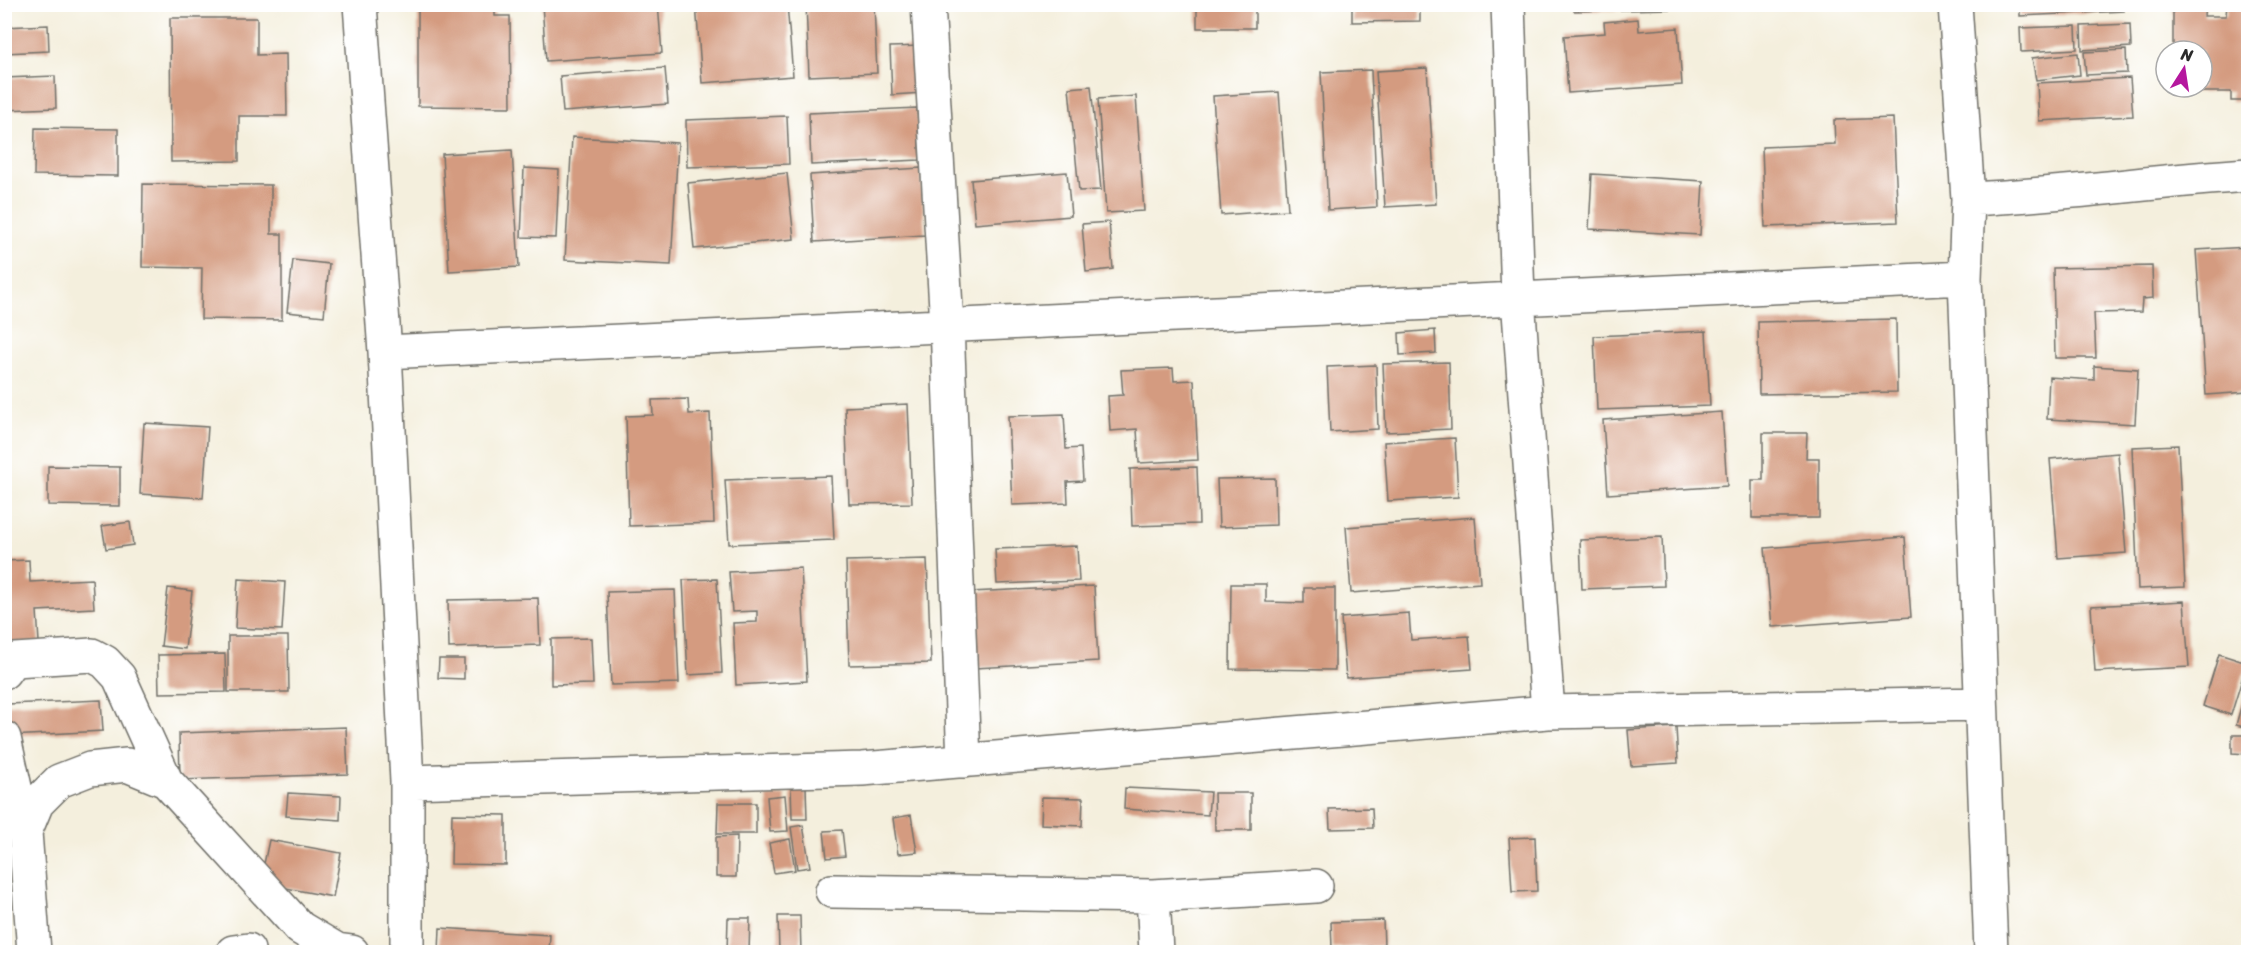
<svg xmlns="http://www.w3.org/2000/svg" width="2253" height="957" viewBox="0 0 2253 957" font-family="Sriracha,sans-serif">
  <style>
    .building { fill: #d49b80 }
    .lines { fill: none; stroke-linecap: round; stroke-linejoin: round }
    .minor-casing { stroke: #717069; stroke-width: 36 }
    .minor { stroke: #fff; stroke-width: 33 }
  </style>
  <rect width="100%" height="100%" fill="#fff"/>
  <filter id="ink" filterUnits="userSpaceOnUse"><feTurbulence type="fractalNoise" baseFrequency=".0167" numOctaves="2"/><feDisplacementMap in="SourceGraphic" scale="12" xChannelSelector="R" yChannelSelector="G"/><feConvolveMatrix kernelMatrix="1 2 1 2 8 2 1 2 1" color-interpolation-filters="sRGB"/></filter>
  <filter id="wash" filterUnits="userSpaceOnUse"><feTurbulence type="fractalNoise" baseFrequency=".008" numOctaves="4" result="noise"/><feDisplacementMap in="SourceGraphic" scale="24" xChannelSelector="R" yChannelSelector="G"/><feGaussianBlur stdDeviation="1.35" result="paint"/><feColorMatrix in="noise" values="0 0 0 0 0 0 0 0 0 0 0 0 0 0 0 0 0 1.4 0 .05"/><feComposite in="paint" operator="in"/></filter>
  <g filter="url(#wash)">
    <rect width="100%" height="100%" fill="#f4efdd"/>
    <g id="blocks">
      <path class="building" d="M 418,4 L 495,4 L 495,16 L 510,16 L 511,107 L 418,106 Z
        M 542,4 L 658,4 L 662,53 L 546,61 Z
        M 696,4 L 787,4 L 793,76 L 702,83 Z
        M 806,4 L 874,4 L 877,73 L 809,76 Z
        M 1197,4 L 1255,4 L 1255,28 L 1197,28 Z
        M 1352,4 L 1420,4 L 1420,21 L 1352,22 Z
        M 1574,4 L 1722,4 L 1722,8 L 1574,11 Z
        M 2020,4 L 2123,4 L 2124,11 L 2020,16 Z
        M 2173,4 L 2205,4 L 2204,16 L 2226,16 L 2227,4 L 2248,4 L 2248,101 L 2231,101 L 2231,92 L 2174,92 L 2174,87 L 2202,87 L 2202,51 L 2173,51 Z
        M 170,18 L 257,18 L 257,55 L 286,54 L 287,116 L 239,116 L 239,161 L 171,162 Z
        M 1638,19 L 1639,31 L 1678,28 L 1682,85 L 1568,93 L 1564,36 L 1605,33 L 1604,22 Z
        M 2130,24 L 2131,47 L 2082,50 L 2081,26 Z
        M 48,25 L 49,51 L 4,53 L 4,27 Z
        M 2076,26 L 2077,49 L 2021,52 L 2020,28 Z
        M 921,46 L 923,93 L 892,95 L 890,47 Z
        M 2126,50 L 2127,73 L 2086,75 L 2084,52 Z
        M 2078,53 L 2080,75 L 2036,80 L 2032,58 Z
        M 665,68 L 668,104 L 563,112 L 560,76 Z
        M 1427,68 L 1436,204 L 1385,207 L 1376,71 Z
        M 1371,70 L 1377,207 L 1328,210 L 1321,72 Z
        M 55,76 L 56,108 L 4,110 L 4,78 Z
        M 2130,78 L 2133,116 L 2039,121 L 2037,83 Z
        M 1091,86 L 1101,190 L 1079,191 L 1069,88 Z
        M 1279,92 L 1288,210 L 1221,215 L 1213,96 Z
        M 1136,96 L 1144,211 L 1106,213 L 1098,99 Z
        M 917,108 L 920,160 L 811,165 L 809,113 Z
        M 787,116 L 789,164 L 687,167 L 686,120 Z
        M 1893,118 L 1898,222 L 1765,227 L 1762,147 L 1835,144 L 1834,120 Z
        M 35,128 L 118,129 L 118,176 L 34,175 Z
        M 572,137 L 678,143 L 671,265 L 565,260 Z
        M 512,150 L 519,267 L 449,271 L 442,154 Z
        M 524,168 L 559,170 L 556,238 L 521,237 Z
        M 921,168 L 925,235 L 814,242 L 810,175 Z
        M 1067,172 L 1071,216 L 975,224 L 971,180 Z
        M 787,173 L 794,239 L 694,249 L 688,183 Z
        M 1592,174 L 1703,181 L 1700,235 L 1589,229 Z
        M 143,184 L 271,185 L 271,234 L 282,234 L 282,320 L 201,319 L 202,268 L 142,267 Z
        M 1109,222 L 1113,269 L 1086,272 L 1082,224 Z
        M 2248,247 L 2248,392 L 2206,395 L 2196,250 Z
        M 293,260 L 329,264 L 324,316 L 287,312 Z
        M 2152,266 L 2153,298 L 2142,299 L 2141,312 L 2094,313 L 2096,358 L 2055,358 L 2053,268 Z
        M 1896,319 L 1897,392 L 1759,394 L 1758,322 Z
        M 1435,330 L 1436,353 L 1400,355 L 1399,333 Z
        M 1706,331 L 1710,406 L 1597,410 L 1594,336 Z
        M 1449,362 L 1451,429 L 1386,432 L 1383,364 Z
        M 1376,365 L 1378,429 L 1330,432 L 1327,367 Z
        M 2094,366 L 2138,369 L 2135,424 L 2047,419 L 2049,377 L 2094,380 Z
        M 1173,368 L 1174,381 L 1194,380 L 1198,460 L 1139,463 L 1137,429 L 1110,431 L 1108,396 L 1123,395 L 1121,370 Z
        M 688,399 L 689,414 L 710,413 L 714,523 L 629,526 L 626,416 L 653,415 L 652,400 Z
        M 908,404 L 912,503 L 849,504 L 845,407 Z
        M 1722,412 L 1727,486 L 1608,494 L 1603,420 Z
        M 1064,414 L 1066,449 L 1081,448 L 1083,481 L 1067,482 L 1068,503 L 1012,505 L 1008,416 Z
        M 144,423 L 208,427 L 203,498 L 140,494 Z
        M 1763,433 L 1807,433 L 1806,458 L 1819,458 L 1819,518 L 1752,518 L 1752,480 L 1763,480 Z
        M 1455,438 L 1458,497 L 1388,501 L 1384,442 Z
        M 2178,445 L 2185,587 L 2138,589 L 2132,447 Z
        M 2118,453 L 2126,553 L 2058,558 L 2050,459 Z
        M 48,466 L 120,467 L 120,506 L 48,505 Z
        M 1197,467 L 1199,524 L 1132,526 L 1130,469 Z
        M 831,476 L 834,540 L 729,544 L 725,480 Z
        M 1275,478 L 1276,525 L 1219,527 L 1217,479 Z
        M 1475,517 L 1480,583 L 1351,593 L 1346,527 Z
        M 130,522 L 133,545 L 106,549 L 102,526 Z
        M 1662,537 L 1664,586 L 1582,589 L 1580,540 Z
        M 1905,537 L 1911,617 L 1772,627 L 1765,548 Z
        M 1077,546 L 1079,581 L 997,584 L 995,549 Z
        M 927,559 L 931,663 L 849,665 L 846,561 Z
        M 29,560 L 30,582 L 92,579 L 94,608 L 37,611 L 39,642 L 5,644 L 4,561 Z
        M 801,568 L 807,681 L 736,685 L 733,623 L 757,622 L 757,611 L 732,612 L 729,572 Z
        M 238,579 L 285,582 L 282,630 L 235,628 Z
        M 717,579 L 722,673 L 688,675 L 683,580 Z
        M 1231,584 L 1266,584 L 1266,602 L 1304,603 L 1304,588 L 1335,588 L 1335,670 L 1230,669 Z
        M 1094,586 L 1098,661 L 975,668 L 971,592 Z
        M 168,588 L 192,591 L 185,649 L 161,646 Z
        M 675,590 L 679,683 L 611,685 L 607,592 Z
        M 538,598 L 540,645 L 449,648 L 448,600 Z
        M 2184,601 L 2189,667 L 2095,672 L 2091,606 Z
        M 1409,613 L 1411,640 L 1469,636 L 1472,669 L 1346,678 L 1341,618 Z
        M 228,636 L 288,636 L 289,692 L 228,692 Z
        M 591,638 L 593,684 L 551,685 L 551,639 Z
        M 225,654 L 226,692 L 159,693 L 158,655 Z
        M 2219,654 L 2247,663 L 2231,715 L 2203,706 Z
        M 439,659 L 464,659 L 464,679 L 438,678 Z
        M 2248,682 L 2248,728 L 2236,725 Z
        M 101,700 L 103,731 L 10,736 L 8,704 Z
        M 346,727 L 348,774 L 180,780 L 179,733 Z
        M 1676,727 L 1678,763 L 1631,766 L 1628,730 Z
        M 2232,735 L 2248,735 L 2248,754 L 2232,753 Z
        M 791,787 L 806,787 L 807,819 L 792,819 Z
        M 1125,788 L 1210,792 L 1208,815 L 1124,809 Z
        M 288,793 L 341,796 L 340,820 L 286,816 Z
        M 1214,793 L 1251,793 L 1251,830 L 1215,830 Z
        M 785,795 L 788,831 L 770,832 L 767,797 Z
        M 1042,797 L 1083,798 L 1082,826 L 1041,824 Z
        M 718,803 L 756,803 L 756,834 L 717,834 Z
        M 1372,808 L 1373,828 L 1330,829 L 1329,809 Z
        M 452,814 L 506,815 L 506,865 L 451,864 Z
        M 911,815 L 917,852 L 898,854 L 893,818 Z
        M 803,825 L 810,867 L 797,869 L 791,827 Z
        M 842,830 L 845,856 L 827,858 L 824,831 Z
        M 737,836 L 736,877 L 716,877 L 716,837 Z
        M 1535,837 L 1537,891 L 1512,892 L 1509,838 Z
        M 790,839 L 795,870 L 774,873 L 769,843 Z
        M 269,840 L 341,853 L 333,897 L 260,883 Z
        M 778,916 L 800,916 L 801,952 L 779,952 Z
        M 728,918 L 750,918 L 749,952 L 727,952 Z
        M 1383,920 L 1384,946 L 1332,948 L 1331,922 Z
        M 440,928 L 550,935 L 549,952 L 439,952 Z"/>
    </g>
  </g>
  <g filter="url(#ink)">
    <use href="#blocks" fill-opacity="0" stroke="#717069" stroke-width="1.5"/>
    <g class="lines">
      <g class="minor-casing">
        <path id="minor" d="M 360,4 L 385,352 L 407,782 L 862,769 L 1548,712 L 1981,704
          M 928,4 L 947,325 L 964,761
          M 1508,4 L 1518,298 L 1548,712
          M 1955,4 L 1968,199 L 1965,278 L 1991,952
          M 1968,199 C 2062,195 2155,181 2248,175
          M 385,352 L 1965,278
          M 4,672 L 9,665 L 15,660 L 92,655 L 105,662 L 119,677 L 166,781
          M 4,738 L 25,832
          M 407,782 L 407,952
          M 832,891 L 1153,896 L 1316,886
          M 1153,896 L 1156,952
          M 34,952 L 25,832 L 37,803 L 59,781 L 90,769 L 127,765 L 166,781 L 300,928 L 337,950 L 352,952
          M 233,952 L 248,950"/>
      </g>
      <use href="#minor" class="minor"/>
    </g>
  </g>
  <rect width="2253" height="957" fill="none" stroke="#fff" stroke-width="24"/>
  <g transform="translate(2184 69) rotate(12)"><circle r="28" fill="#ffffff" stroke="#aaaaaa" stroke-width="1.5"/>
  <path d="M0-4.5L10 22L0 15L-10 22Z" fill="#b5179e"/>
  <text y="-9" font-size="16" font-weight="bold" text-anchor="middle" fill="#2b2b2b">N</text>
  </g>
</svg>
